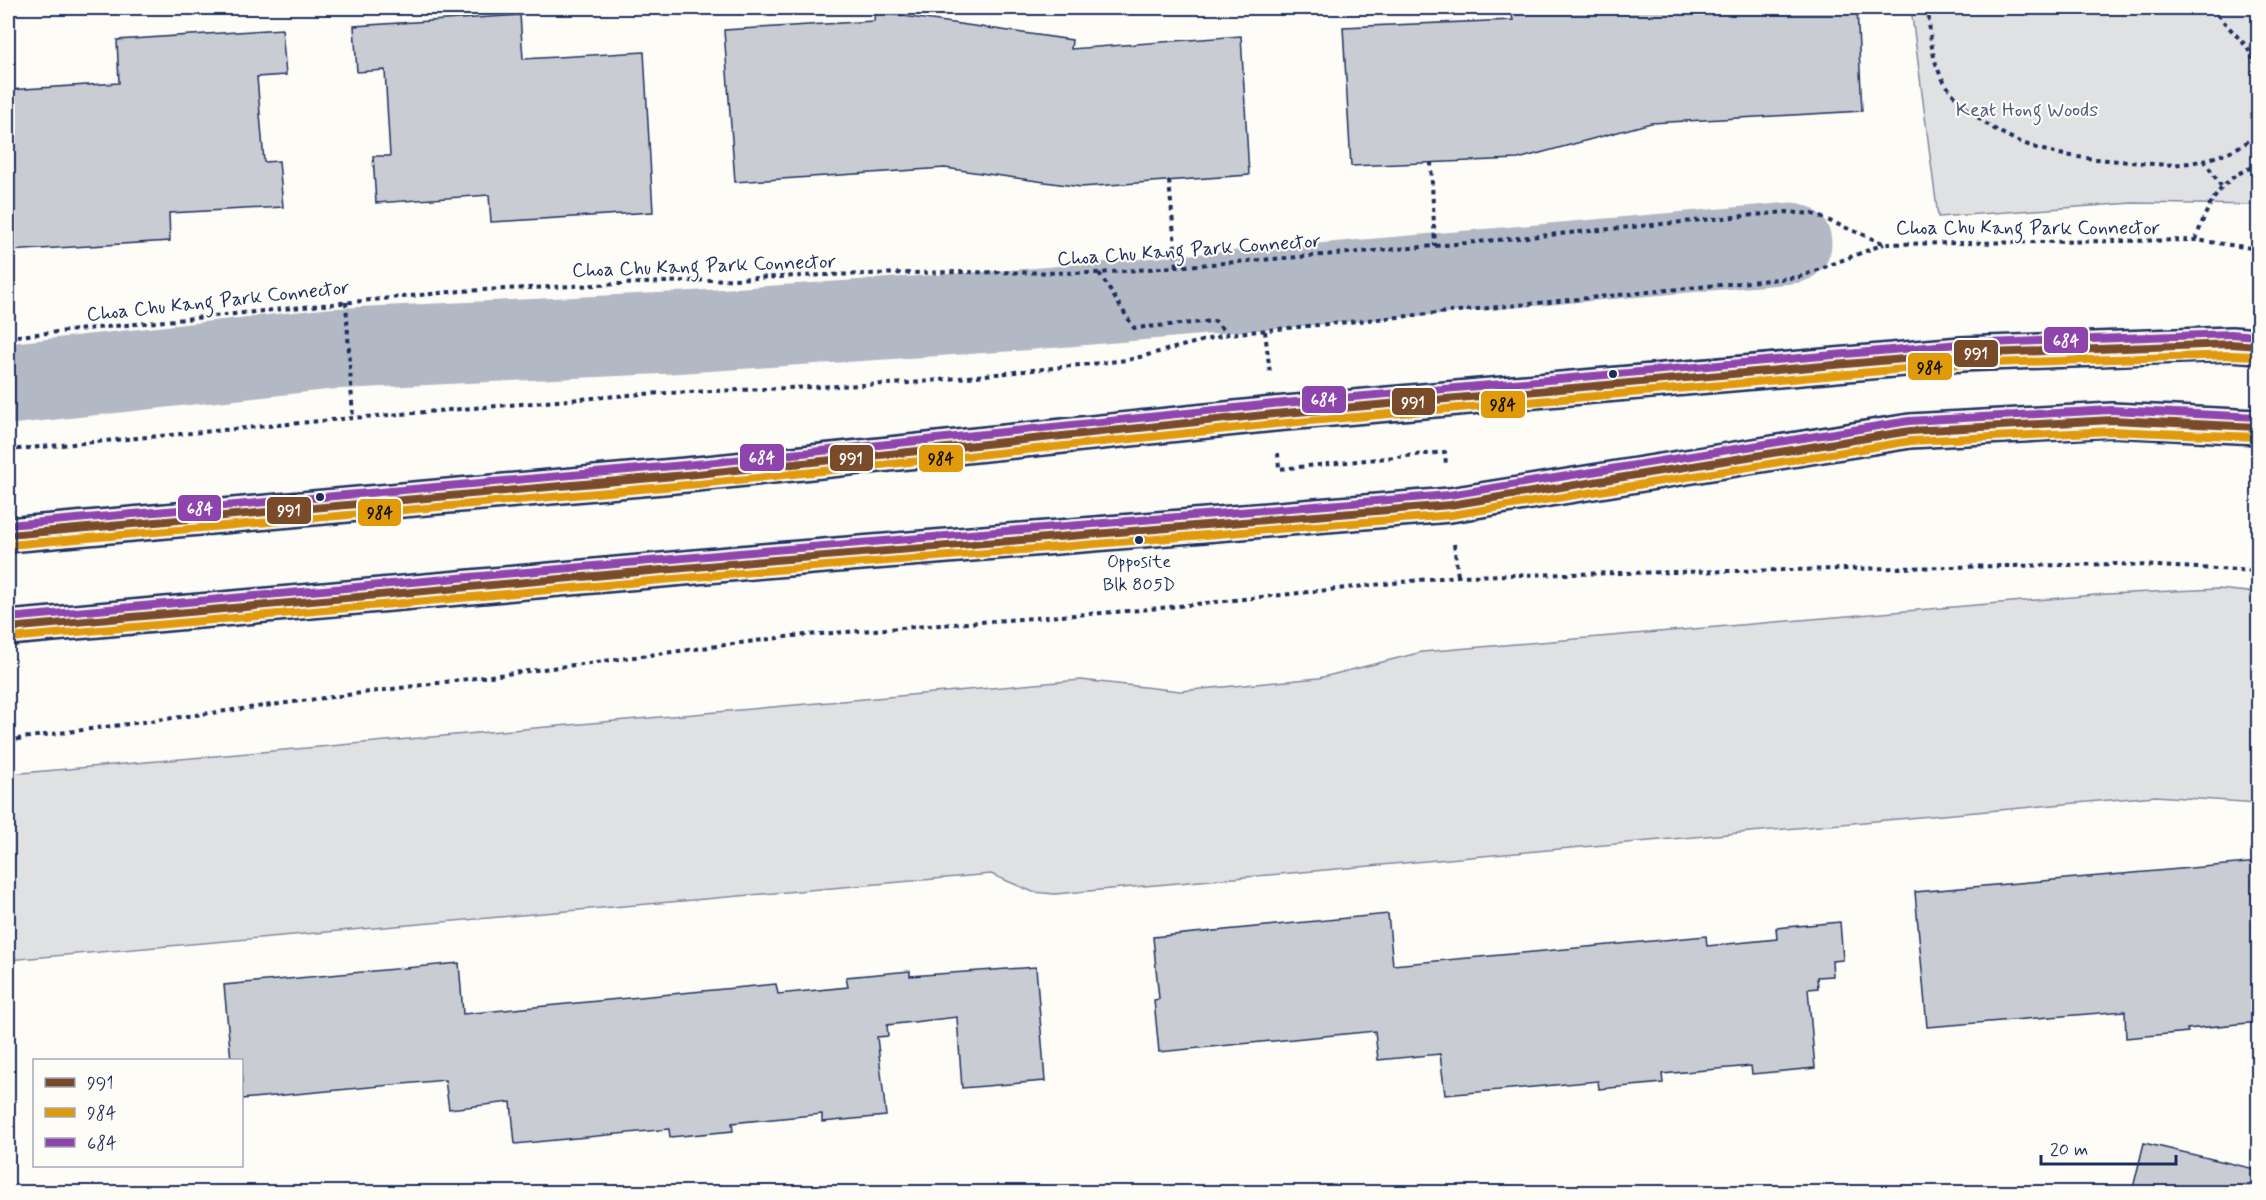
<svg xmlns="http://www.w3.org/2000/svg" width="2266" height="1200" viewBox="0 0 2266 1200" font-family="Mynerve,sans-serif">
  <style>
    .green { fill: #e0e1e3; stroke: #7e88a0; stroke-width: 1.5 }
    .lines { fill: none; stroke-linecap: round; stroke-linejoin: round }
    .river { stroke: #b3b8c5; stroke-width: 81 }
    .building { fill: #c9ccd3; stroke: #1b2f5e; stroke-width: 1.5 }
    .primary-casing { stroke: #1b2f5e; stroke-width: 38 }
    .path { stroke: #1b2f5e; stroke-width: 4; stroke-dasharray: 4.5 4.5; stroke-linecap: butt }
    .primary { stroke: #fdfcf7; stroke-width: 33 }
    .bus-1-casing { stroke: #fdfcf7; stroke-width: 12 }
    .bus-2-casing { stroke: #fdfcf7; stroke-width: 12 }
    .bus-3-casing { stroke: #fdfcf7; stroke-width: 12 }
    .bus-1 { stroke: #7a4b2a; stroke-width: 8 }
    .bus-2 { stroke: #e19a09; stroke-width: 8 }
    .bus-3 { stroke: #8e44ad; stroke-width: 8 }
    .bus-dot { fill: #1b2f5e; stroke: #fdfcf7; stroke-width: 2 }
    .labels { text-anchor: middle; stroke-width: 4.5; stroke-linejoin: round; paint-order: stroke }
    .bus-label { font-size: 18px; fill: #1b2f5e; stroke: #fdfcf7 }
    .park-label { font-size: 20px; fill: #4c5c7f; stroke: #fdfcf7 }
    .street-label { font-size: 20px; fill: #1b2f5e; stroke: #fdfcf7 }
    .line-badge { stroke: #fdfcf7; stroke-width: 2 }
    .badge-label { font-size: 16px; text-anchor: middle; font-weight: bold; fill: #fff }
    .pale-badge-label { font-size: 16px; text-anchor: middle; font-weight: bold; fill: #111 }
  </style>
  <rect width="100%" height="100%" fill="#fdfcf7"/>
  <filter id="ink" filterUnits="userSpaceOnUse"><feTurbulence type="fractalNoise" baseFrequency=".0167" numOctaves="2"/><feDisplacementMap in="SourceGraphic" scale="12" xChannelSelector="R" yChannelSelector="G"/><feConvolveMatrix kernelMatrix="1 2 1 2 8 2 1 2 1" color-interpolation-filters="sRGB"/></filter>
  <g filter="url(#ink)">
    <path class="green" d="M 1911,8 L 2258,8 L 2258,205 L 2133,203 L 1938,217 Z
      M 2218,589 L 2258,593 L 2258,803 L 2155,796 L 1055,894 L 1033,892 L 991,874 L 8,960 L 8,775 L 10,774 L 1081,680 L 1180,691 L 1319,678 L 1422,652 L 2107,594 Z"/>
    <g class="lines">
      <path class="river" d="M 8,384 L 329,349 L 670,333 L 1020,310 L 1791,243"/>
    </g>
    <path class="building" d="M 1510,8 L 1857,8 L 1862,111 L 1651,123 L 1518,159 L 1351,166 L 1343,27 L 1513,20 Z
      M 875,12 L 1072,40 L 1071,49 L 1241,36 L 1249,175 L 1081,187 L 945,168 L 735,182 L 724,30 L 874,21 Z
      M 520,15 L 523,59 L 644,52 L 653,212 L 491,222 L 489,195 L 376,203 L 373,156 L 390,156 L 385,70 L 357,72 L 354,26 Z
      M 282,29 L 286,75 L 257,77 L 264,162 L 279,161 L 283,207 L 169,213 L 170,241 L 8,251 L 8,90 L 119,83 L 117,40 Z
      M 2259,862 L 2259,1022 L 2187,1029 L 2188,1032 L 2126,1038 L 2125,1011 L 1927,1027 L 1915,892 Z
      M 1388,914 L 1393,965 L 1706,936 L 1707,946 L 1777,939 L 1776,928 L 1840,922 L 1843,960 L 1832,961 L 1833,976 L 1817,977 L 1818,988 L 1808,989 L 1815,1068 L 1752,1074 L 1751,1066 L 1662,1074 L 1663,1083 L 1599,1089 L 1598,1081 L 1445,1095 L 1440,1054 L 1378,1060 L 1375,1031 L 1159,1052 L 1154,1000 L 1159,999 L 1153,937 Z
      M 459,963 L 463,1014 L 776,984 L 778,994 L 848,987 L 846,977 L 910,971 L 910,976 L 1036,967 L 1045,1081 L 962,1088 L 957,1017 L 887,1025 L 888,1036 L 877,1037 L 886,1116 L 822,1122 L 822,1114 L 732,1123 L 733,1131 L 670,1137 L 669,1129 L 515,1144 L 511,1102 L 449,1109 L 445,1080 L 242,1099 L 242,1060 L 231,1060 L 224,985 Z
      M 2144,1143 L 2259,1170 L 2259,1192 L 2132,1192 Z"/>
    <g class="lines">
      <g class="primary-casing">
        <path id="primary" d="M 8,535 L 697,474 L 1274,414 L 1961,354 L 2231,344 L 2258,346
          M 8,628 L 763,561 L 1450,505 L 1910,431 L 2112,420 L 2258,427"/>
      </g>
      <path class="path" d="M 1928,8 C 1930,34 1931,64 1947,86 C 1967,116 2006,139 2040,149 C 2069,158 2099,159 2130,162 C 2146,163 2164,166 2180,164 C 2206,162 2240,151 2258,133
        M 2211,8 L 2247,47 L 2258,69
        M 2204,160 L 2221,186
        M 1431,162 L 1435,246
        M 1169,181 L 1177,268
        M 2196,240 C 2206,207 2222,174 2258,166
        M 1099,273 L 1134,328 L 1215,321 L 1227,334
        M 346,302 L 353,418
        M 1265,331 L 1270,374
        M 8,337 L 460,291 L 824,275 L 956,272 L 1099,273 L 1435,246 L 1786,212 L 1813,214 L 1885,244 L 2196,240 L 2258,249
        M 8,450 L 353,418 L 641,394 L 911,383 L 1128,360 L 1228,334 L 1799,277 L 1884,244
        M 1278,453 L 1279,469 L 1445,452 L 1446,465
        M 1454,544 L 1458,576
        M 8,742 L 22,738 L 793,636 L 1141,610 L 1458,576 L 2117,564 L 2258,571"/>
      <use href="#primary" class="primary"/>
      <g class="bus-1-casing">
        <path id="bus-1" d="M 8,535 L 697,474 L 1274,414 L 1961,354 L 2231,344 L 2258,346
          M 8,628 L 763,561 L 1450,505 L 1910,431 L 2112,420 L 2258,427"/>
      </g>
      <g class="bus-2-casing">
        <path id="bus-2" d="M 9,545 L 698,484 L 1275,424 L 1962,364 L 2231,355 L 2257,356
          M 9,638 L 764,571 L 1451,515 L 1911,441 L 2112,431 L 2257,437"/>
      </g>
      <g class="bus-3-casing">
        <path id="bus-3" d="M 8,525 L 696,464 L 1273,404 L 1960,344 L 2231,334 L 2258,336
          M 8,618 L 762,551 L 1449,495 L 1909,421 L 2111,410 L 2258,417"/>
      </g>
      <use href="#bus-1" class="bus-1"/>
      <use href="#bus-2" class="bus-2"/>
      <use href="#bus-3" class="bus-3"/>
    </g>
  </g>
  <g class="bus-dot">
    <circle cx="1613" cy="374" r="5"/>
    <circle cx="320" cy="497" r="5"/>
    <circle cx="1139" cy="540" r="5"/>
  </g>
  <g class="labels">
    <g class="bus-label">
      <text x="1139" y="567">Opposite<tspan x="1139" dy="23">Blk 805D</tspan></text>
    </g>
    <g class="park-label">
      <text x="2027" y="116">Keat Hong Woods</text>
    </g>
    <g class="street-label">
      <text x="2028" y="234">Choa Chu Kang Park Connector</text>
      <text transform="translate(1189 249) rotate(-4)" y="7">Choa Chu Kang Park Connector</text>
      <text transform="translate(704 265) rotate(-2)" y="7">Choa Chu Kang Park Connector</text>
      <text transform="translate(218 300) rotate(-6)" y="7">Choa Chu Kang Park Connector</text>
    </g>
  </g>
  <g class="line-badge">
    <rect x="2043" y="326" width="46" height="28" rx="6" fill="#8e44ad"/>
    <rect x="1953" y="339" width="46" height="29" rx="6" fill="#7a4b2a"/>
    <rect x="1907" y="352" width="46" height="29" rx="6" fill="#e19a09"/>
    <rect x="1301" y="385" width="46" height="29" rx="6" fill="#8e44ad"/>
    <rect x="1391" y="387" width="45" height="29" rx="6" fill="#7a4b2a"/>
    <rect x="1480" y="390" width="46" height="29" rx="6" fill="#e19a09"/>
    <rect x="739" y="443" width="46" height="29" rx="6" fill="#8e44ad"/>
    <rect x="829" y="444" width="45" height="28" rx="6" fill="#7a4b2a"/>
    <rect x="918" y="444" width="46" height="29" rx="6" fill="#e19a09"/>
    <rect x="177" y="494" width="45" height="28" rx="6" fill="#8e44ad"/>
    <rect x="266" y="496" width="46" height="29" rx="6" fill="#7a4b2a"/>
    <rect x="357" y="498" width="45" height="29" rx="6" fill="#e19a09"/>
  </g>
  <g class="badge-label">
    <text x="2066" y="346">684</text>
    <text x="1976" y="359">991</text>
    <text x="1324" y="405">684</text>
    <text x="1413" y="408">991</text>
    <text x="762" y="463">684</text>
    <text x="851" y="464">991</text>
    <text x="200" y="514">684</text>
    <text x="289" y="516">991</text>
  </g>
  <g class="pale-badge-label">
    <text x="1930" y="373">984</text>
    <text x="1503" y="410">984</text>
    <text x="941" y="464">984</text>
    <text x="380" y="518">984</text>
  </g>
  <rect width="2266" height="1200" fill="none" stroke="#fdfcf7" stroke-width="30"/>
  <rect x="15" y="15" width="2236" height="1170" fill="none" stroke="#1b2f5e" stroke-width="2" filter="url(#ink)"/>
  <rect x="33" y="1059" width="210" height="108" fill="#fdfcf7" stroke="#a3aaba" stroke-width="1.5"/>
  <rect x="45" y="1078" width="30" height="9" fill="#7a4b2a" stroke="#a3aaba" stroke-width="1.5"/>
  <text x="87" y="1089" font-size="18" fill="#1b2f5e">991</text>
  <rect x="45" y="1108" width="30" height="9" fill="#e19a09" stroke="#a3aaba" stroke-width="1.5"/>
  <text x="87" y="1119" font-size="18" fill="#1b2f5e">984</text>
  <rect x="45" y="1138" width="30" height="9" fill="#8e44ad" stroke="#a3aaba" stroke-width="1.5"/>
  <text x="87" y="1149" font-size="18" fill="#1b2f5e">684</text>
  <path d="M2041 1155v9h135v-9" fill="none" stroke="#1b2f5e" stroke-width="3"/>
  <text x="2050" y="1155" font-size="18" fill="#1b2f5e" stroke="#fdfcf7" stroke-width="4.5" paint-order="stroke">20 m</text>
</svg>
